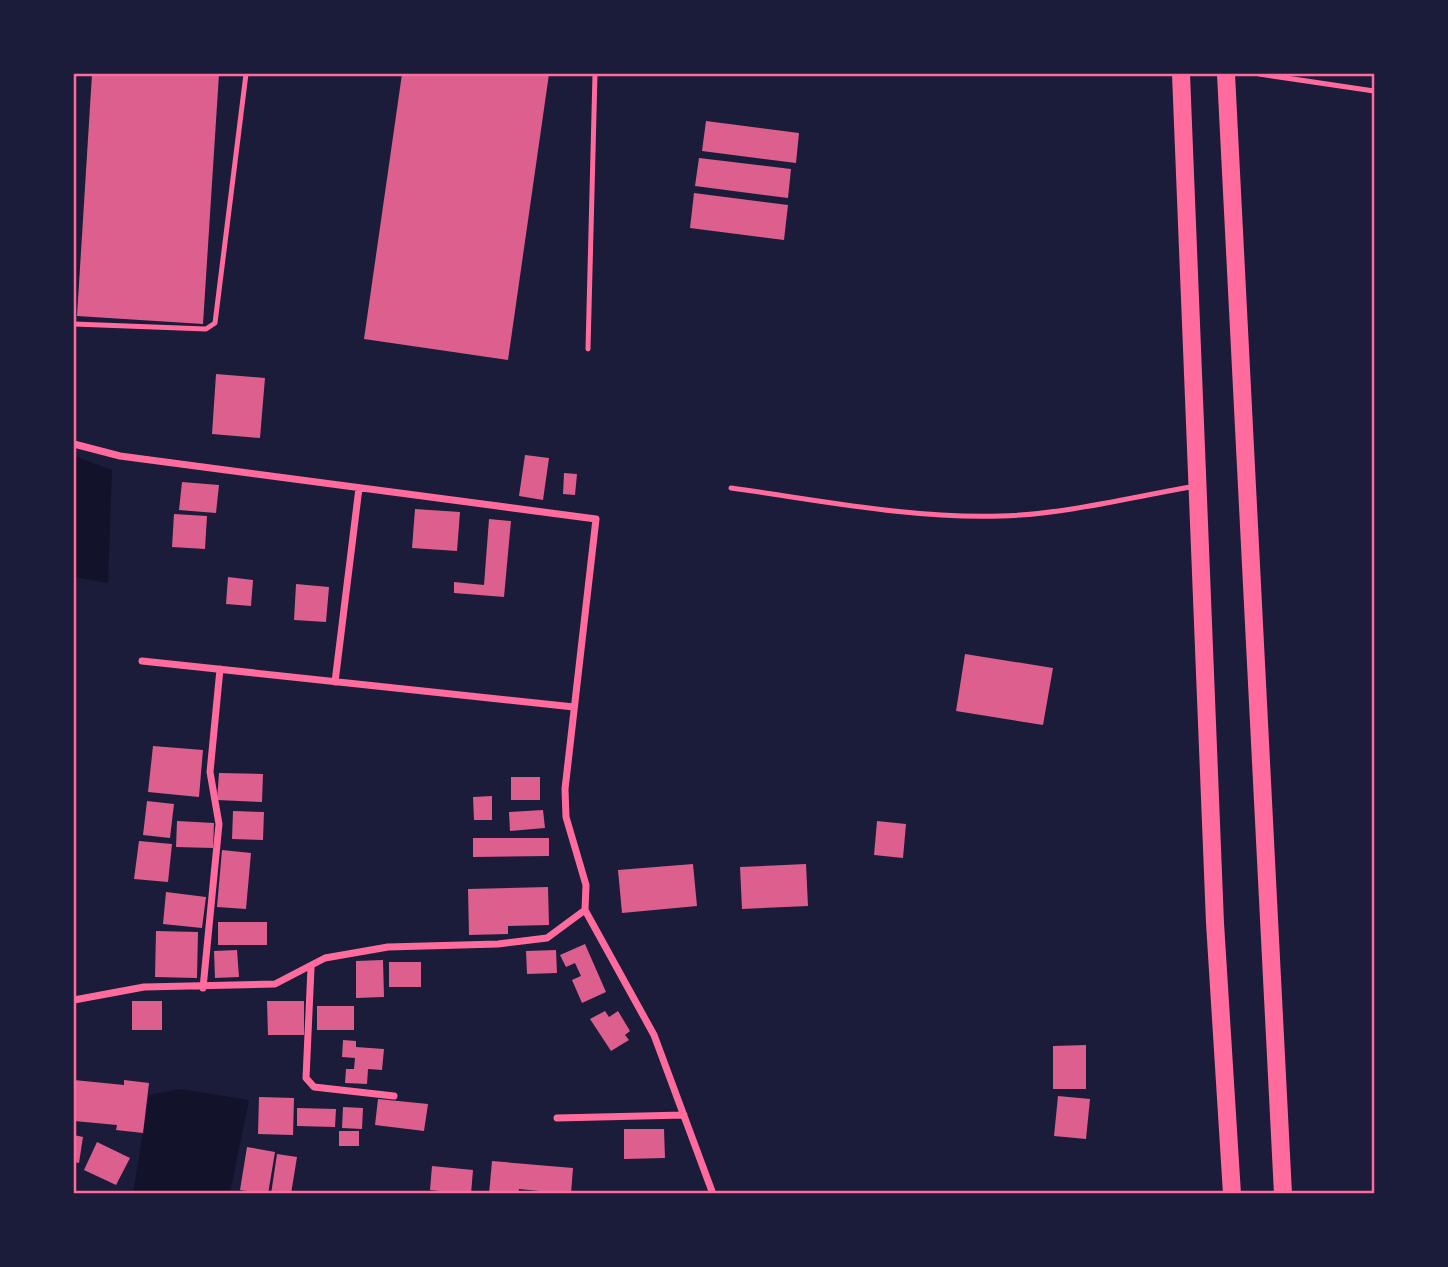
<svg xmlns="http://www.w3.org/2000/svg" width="1448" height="1267" viewBox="0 0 1448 1267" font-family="'Roboto Condensed',sans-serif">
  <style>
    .water { fill: #12122b }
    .building { fill: #dd5f8e }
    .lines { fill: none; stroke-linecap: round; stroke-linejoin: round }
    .service { stroke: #ff6b9d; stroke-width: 5 }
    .minor { stroke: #ff6b9d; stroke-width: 7 }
    .primary { stroke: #ff6b9d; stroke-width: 18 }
    .neatline { fill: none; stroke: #ff6b9d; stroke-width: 2.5 }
  </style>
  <rect width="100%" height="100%" fill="#1b1b3a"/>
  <path class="water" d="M 74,456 L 112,470 L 108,583 L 74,577 Z
    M 180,1089 L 249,1100 L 230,1193 L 133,1194 L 149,1095 Z"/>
  <path class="building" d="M 92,74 L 219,74 L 203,324 L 77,316 Z
    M 402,74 L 549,74 L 508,360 L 364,339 Z
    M 706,121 L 799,133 L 796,163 L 702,151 Z
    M 699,158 L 791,169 L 788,198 L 695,186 Z
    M 694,193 L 788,205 L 784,240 L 690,228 Z
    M 216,374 L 265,378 L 260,438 L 212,434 Z
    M 525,455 L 549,458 L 543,500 L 519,496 Z
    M 564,473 L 577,474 L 575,495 L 563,494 Z
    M 182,482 L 219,485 L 216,513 L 179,510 Z
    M 415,509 L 460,512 L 457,551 L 412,548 Z
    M 174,514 L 207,516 L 205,549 L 172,547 Z
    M 489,519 L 511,521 L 504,597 L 454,593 L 454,582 L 484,585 Z
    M 228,577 L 253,580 L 251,606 L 226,604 Z
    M 296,584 L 329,587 L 326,622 L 294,620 Z
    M 965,654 L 1053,668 L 1043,725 L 956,711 Z
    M 153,746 L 203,750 L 199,797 L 148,792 Z
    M 219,773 L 263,774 L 262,802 L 217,800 Z
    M 511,777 L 540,777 L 540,800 L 511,800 Z
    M 492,796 L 492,820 L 474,820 L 473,797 Z
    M 147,801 L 174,804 L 170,838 L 143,835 Z
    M 543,810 L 545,828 L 510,831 L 509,812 Z
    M 233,811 L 264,812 L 263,840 L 232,839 Z
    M 177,821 L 214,823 L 213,848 L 176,847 Z
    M 877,821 L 906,824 L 903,858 L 874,855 Z
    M 473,838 L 549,838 L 549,856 L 473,857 Z
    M 139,841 L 172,844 L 168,882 L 134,879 Z
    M 222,850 L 251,853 L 246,909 L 217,907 Z
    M 693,864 L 697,906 L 622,913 L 618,870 Z
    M 806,864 L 808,906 L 742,909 L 740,867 Z
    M 548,887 L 549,925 L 508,926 L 508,934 L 469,935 L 468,889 Z
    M 166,892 L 206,897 L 202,928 L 163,924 Z
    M 218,922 L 267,922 L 267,945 L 218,945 Z
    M 156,931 L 198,932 L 197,978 L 155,977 Z
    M 585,944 L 606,992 L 582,1003 L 572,980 L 581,976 L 575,963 L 566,967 L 560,955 Z
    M 237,950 L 239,977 L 215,978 L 214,951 Z
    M 556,950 L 557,973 L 527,974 L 526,951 Z
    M 383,960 L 384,997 L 356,998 L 356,961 Z
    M 389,962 L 421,962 L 421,987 L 389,987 Z
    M 132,1001 L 162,1001 L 162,1030 L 132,1030 Z
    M 267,1001 L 304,1001 L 304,1035 L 268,1035 Z
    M 317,1006 L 354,1006 L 354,1030 L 317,1030 Z
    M 605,1011 L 609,1017 L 618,1011 L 630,1031 L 625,1035 L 629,1040 L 611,1051 L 590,1019 Z
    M 343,1040 L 356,1041 L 356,1047 L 384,1049 L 382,1070 L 368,1069 L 367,1084 L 345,1083 L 346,1069 L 354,1069 L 355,1058 L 342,1057 Z
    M 1086,1045 L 1086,1089 L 1053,1089 L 1053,1046 Z
    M 74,1080 L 124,1085 L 124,1080 L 149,1083 L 143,1133 L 116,1130 L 117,1125 L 74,1121 Z
    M 1058,1096 L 1090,1099 L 1086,1139 L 1054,1136 Z
    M 259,1097 L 294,1098 L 293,1135 L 258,1134 Z
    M 378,1099 L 428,1104 L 424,1131 L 375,1125 Z
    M 343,1107 L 363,1108 L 362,1129 L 342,1128 Z
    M 297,1108 L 336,1109 L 335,1127 L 297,1126 Z
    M 624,1129 L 664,1129 L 665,1158 L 624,1159 Z
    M 339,1131 L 359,1131 L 359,1146 L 339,1146 Z
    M 74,1135 L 83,1137 L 79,1163 L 74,1162 Z
    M 97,1142 L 130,1158 L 116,1185 L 84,1170 Z
    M 247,1147 L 275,1152 L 268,1194 L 240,1190 Z
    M 277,1154 L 297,1157 L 291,1194 L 271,1194 Z
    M 492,1161 L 573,1168 L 571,1194 L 519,1189 L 518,1194 L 489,1194 Z
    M 432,1166 L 473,1170 L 471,1194 L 430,1190 Z"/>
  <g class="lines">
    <path class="service" d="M 1259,74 L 1374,91
      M 74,324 L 206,329 L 215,323 L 246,74
      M 588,349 L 595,74
      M 731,488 C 819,500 911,519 1001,516 C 1066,514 1132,497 1196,486"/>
    <path class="minor" d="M 74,444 L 120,456 L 596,519 L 565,789 L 566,817 L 586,885 L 585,910 L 654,1035 L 713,1194
      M 142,661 L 574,707
      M 335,682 L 359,488
      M 311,968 L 306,1078 L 314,1087 L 394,1096
      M 203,988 L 219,824 L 210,772 L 220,669
      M 74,1000 L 144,987 L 275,984 L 325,958 L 388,947 L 498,944 L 547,938 L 585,910
      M 557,1118 L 684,1115"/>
    <path class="primary" d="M 1181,74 L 1215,923 L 1232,1194
      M 1226,74 L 1283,1194"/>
  </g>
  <rect width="1448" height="1267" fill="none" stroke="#1b1b3a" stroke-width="150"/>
  <rect x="75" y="75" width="1298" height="1117" class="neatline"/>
</svg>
